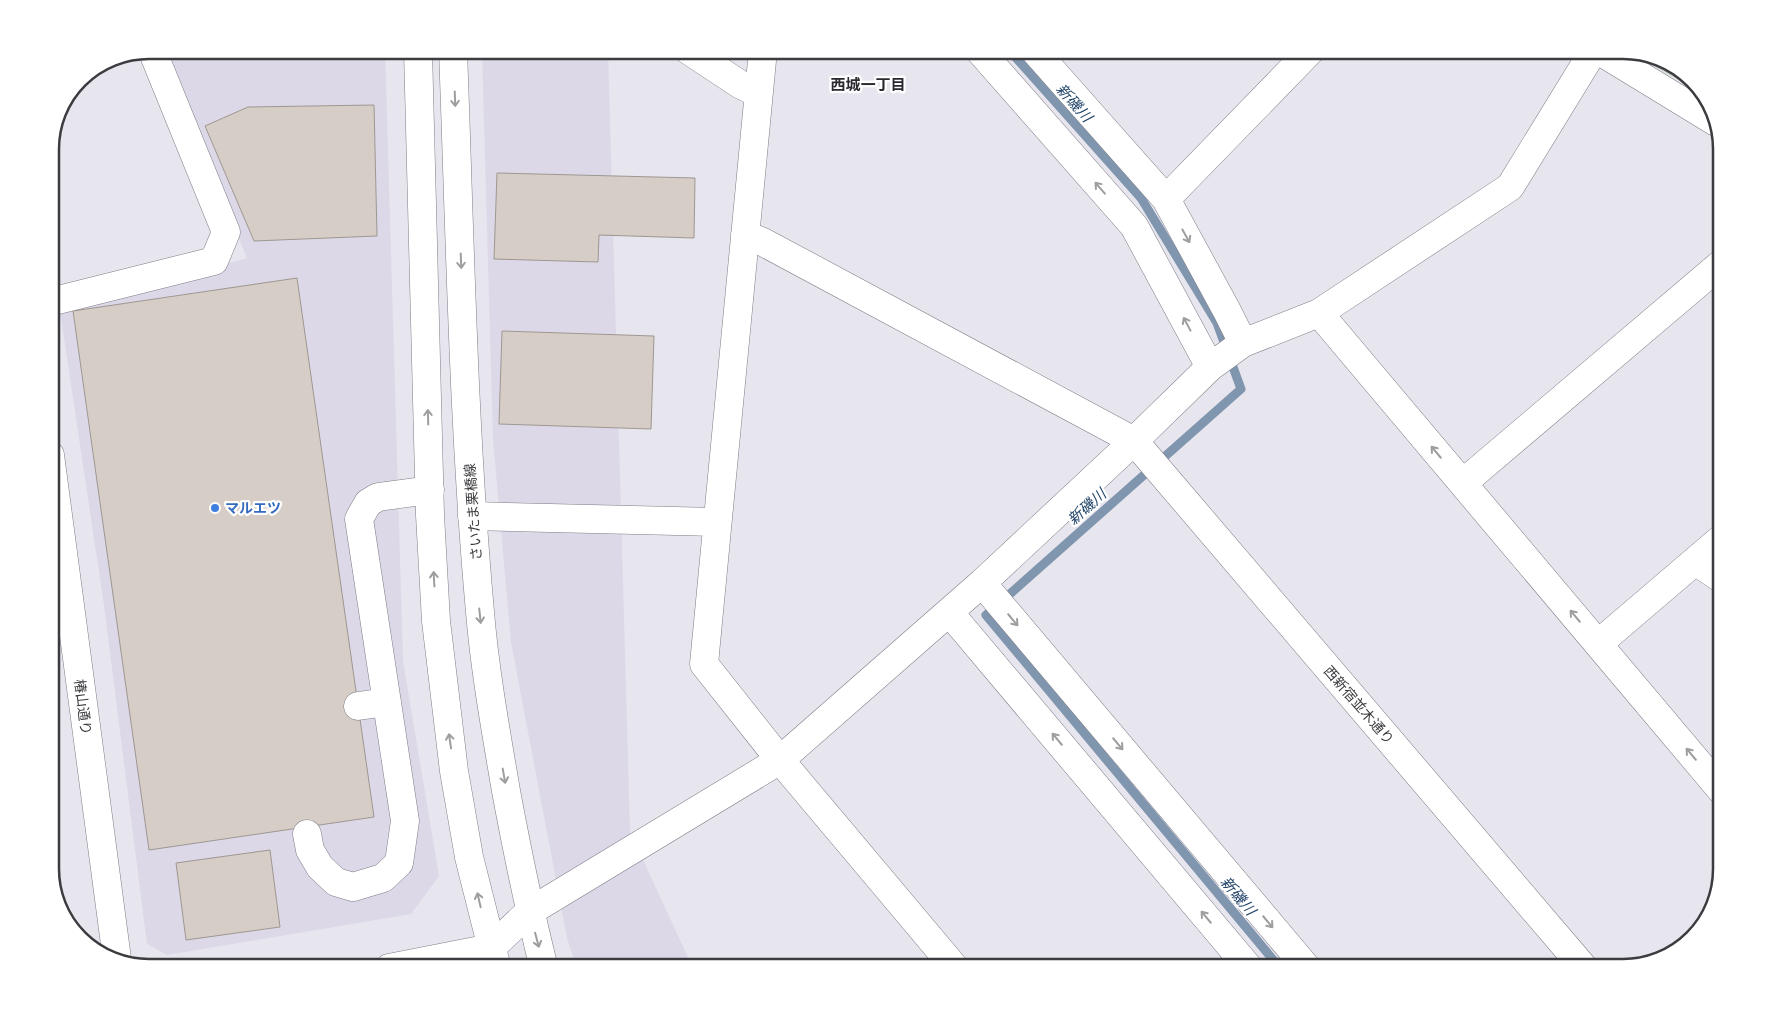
<svg xmlns="http://www.w3.org/2000/svg" width="1772" height="1018" viewBox="0 0 1772 1018" font-family="'Times New Roman','Noto Sans JP',serif">
  <style>
    .built { fill: #dcd8e8 }
    .green { fill: #c7d5c3 }
    .lines { fill: none; stroke-linecap: round; stroke-linejoin: round }
    .stream { stroke: #8096ae; stroke-width: 9 }
    .building { fill: #d5cdc6; stroke: #9e9791 }
    .minor-casing { stroke: #7f7d86; stroke-width: 29 }
    .major-casing { stroke: #7f7d86; stroke-width: 29 }
    .minor { stroke: #fff; stroke-width: 28 }
    .major { stroke: #fff; stroke-width: 28 }
    .oneway { stroke: #9e9d9f }
    .shop-dot { fill: #3f7fe0; stroke: #fff; stroke-width: 2 }
    .labels { text-anchor: middle; stroke-width: 4.5; stroke-linejoin: round; paint-order: stroke }
    .shop-label { font-size: 14px; font-weight: bold; fill: #366cbe; stroke: #fff; text-anchor: start }
    .street-label { font-size: 14px; fill: #3c3b3f; stroke: #fff }
    .neighbourhood-label { font-size: 15px; font-weight: bold; fill: #2b2930; stroke: #fff }
    .water-label { font-size: 15px; font-style: italic; fill: #26486c; stroke: #fff }
    .rim { fill: none; stroke: #3c3b3f; stroke-width: 2.5 }
  </style>
  <rect width="100%" height="100%" fill="#e7e5ee"/>
  <path class="built" d="M 163,50 L 385,50 L 403,661 L 439,876 L 411,914 L 167,955 L 147,944 L 104,605 L 60,311 L 247,258 Z
    M 482,50 L 608,50 L 630,832 L 693,968 L 577,968 L 567,938 L 511,642 L 493,439 Z"/>
  <path class="green" d="M 1628,51 L 1672,63 L 1706,96 Z"/>
  <g class="lines">
    <path class="stream" d="M 1009,50 L 1141,198 L 1217,323 L 1241,389 L 986,615 L 1280,968"/>
  </g>
  <path class="building" d="M 374,105 L 377,236 L 254,241 L 205,126 L 248,107 Z
    M 497,173 L 695,178 L 694,238 L 599,235 L 598,262 L 494,259 Z
    M 297,278 L 374,817 L 149,850 L 73,311 Z
    M 502,331 L 654,336 L 651,429 L 499,424 Z
    M 270,850 L 280,927 L 186,940 L 176,863 Z"/>
  <g class="lines">
    <g class="minor-casing">
      <path id="minor" d="M 688,50 L 741,85 L 758,93
        M 763,50 L 704,664 L 780,760 L 955,968
        M 979,50 L 1134,226 L 1210,367
        M 1034,50 L 1166,199 L 1227,311 L 1243,343
        M 1598,50 L 1716,122
        M 1166,199 L 1311,50
        M 745,235 L 763,242 L 1134,441 L 1584,968
        M 50,302 L 214,261 L 226,232 L 152,50
        M 1319,313 L 1722,791
        M 50,455 L 117,959
        M 1463,483 L 1722,263
        M 472,516 L 717,522
        M 1695,561 L 1722,579
        M 982,583 L 1307,968
        M 949,612 L 1249,968
        M 1598,644 L 1722,538
        M 358,706 L 387,702
        M 307,834 L 310,850 L 320,867 L 336,882 L 353,887 L 383,878 L 399,863 L 405,821 L 359,519 L 368,503 L 378,497 L 430,490
        M 389,968 L 491,948 L 529,912 L 780,760 L 982,583 L 1134,441 L 1210,367 L 1243,343 L 1319,313 L 1510,187 L 1594,50"/>
    </g>
    <g class="major-casing">
      <path id="major" d="M 418,50 L 430,515 L 436,621 L 454,771 L 469,857 L 497,968
        M 453,50 C 460,237 463,425 480,612 C 485,672 496,732 506,791 C 517,850 529,909 544,968"/>
    </g>
    <use href="#minor" class="minor"/>
    <use href="#major" class="major"/>
  </g>
  <defs><path id="oneway-shaft" d="M-6 0H5M1.5-3L5.5 0L1.5 3" fill="none" stroke-width="1.6" stroke-linecap="round" stroke-linejoin="round" transform="scale(1.25)"/></defs>
  <g class="oneway">
    <use href="#oneway-shaft" transform="translate(455 99) rotate(88)"/>
    <use href="#oneway-shaft" transform="translate(1100 188) rotate(-131)"/>
    <use href="#oneway-shaft" transform="translate(1186 236) rotate(61)"/>
    <use href="#oneway-shaft" transform="translate(461 261) rotate(88)"/>
    <use href="#oneway-shaft" transform="translate(1187 324) rotate(-118)"/>
    <use href="#oneway-shaft" transform="translate(428 417) rotate(-92)"/>
    <use href="#oneway-shaft" transform="translate(1436 452) rotate(-130)"/>
    <use href="#oneway-shaft" transform="translate(434 579) rotate(-93)"/>
    <use href="#oneway-shaft" transform="translate(480 616) rotate(84)"/>
    <use href="#oneway-shaft" transform="translate(1575 616) rotate(-130)"/>
    <use href="#oneway-shaft" transform="translate(1013 620) rotate(50)"/>
    <use href="#oneway-shaft" transform="translate(1057 739) rotate(-130)"/>
    <use href="#oneway-shaft" transform="translate(450 741) rotate(-98)"/>
    <use href="#oneway-shaft" transform="translate(1118 744) rotate(50)"/>
    <use href="#oneway-shaft" transform="translate(1691 754) rotate(-130)"/>
    <use href="#oneway-shaft" transform="translate(504 776) rotate(80)"/>
    <use href="#oneway-shaft" transform="translate(479 900) rotate(-103)"/>
    <use href="#oneway-shaft" transform="translate(1206 917) rotate(-130)"/>
    <use href="#oneway-shaft" transform="translate(1268 922) rotate(50)"/>
    <use href="#oneway-shaft" transform="translate(537 940) rotate(75)"/>
  </g>
  <circle class="shop-dot" cx="215" cy="508" r="5"/>
  <g class="labels">
    <g class="shop-label">
      <text x="225" y="513">マルエツ</text>
    </g>
    <g class="street-label">
      <text transform="translate(473 512) rotate(-94)" y="5">さいたま栗橋線</text>
      <text transform="translate(1359 705) rotate(49)" y="5">西新宿並木通り</text>
      <text transform="translate(83 707) rotate(83)" y="5">椿山通り</text>
    </g>
    <g class="neighbourhood-label">
      <text x="868" y="90">西城一丁目</text>
    </g>
    <g class="water-label">
      <text transform="translate(1074 103) rotate(48)" y="5">新磯川</text>
      <text transform="translate(1087 507) rotate(-42)" y="5">新磯川</text>
      <text transform="translate(1238 896) rotate(50)" y="5">新磯川</text>
    </g>
  </g>
  <path d="M0 0H1772V1018H0ZM149 59H1623A90 90 0 0 1 1713 149V869A90 90 0 0 1 1623 959H149A90 90 0 0 1 59 869V149A90 90 0 0 1 149 59Z" fill="#fff" fill-rule="evenodd"/>
  <path class="rim" d="M149 59H1623A90 90 0 0 1 1713 149V869A90 90 0 0 1 1623 959H149A90 90 0 0 1 59 869V149A90 90 0 0 1 149 59Z"/>
</svg>
